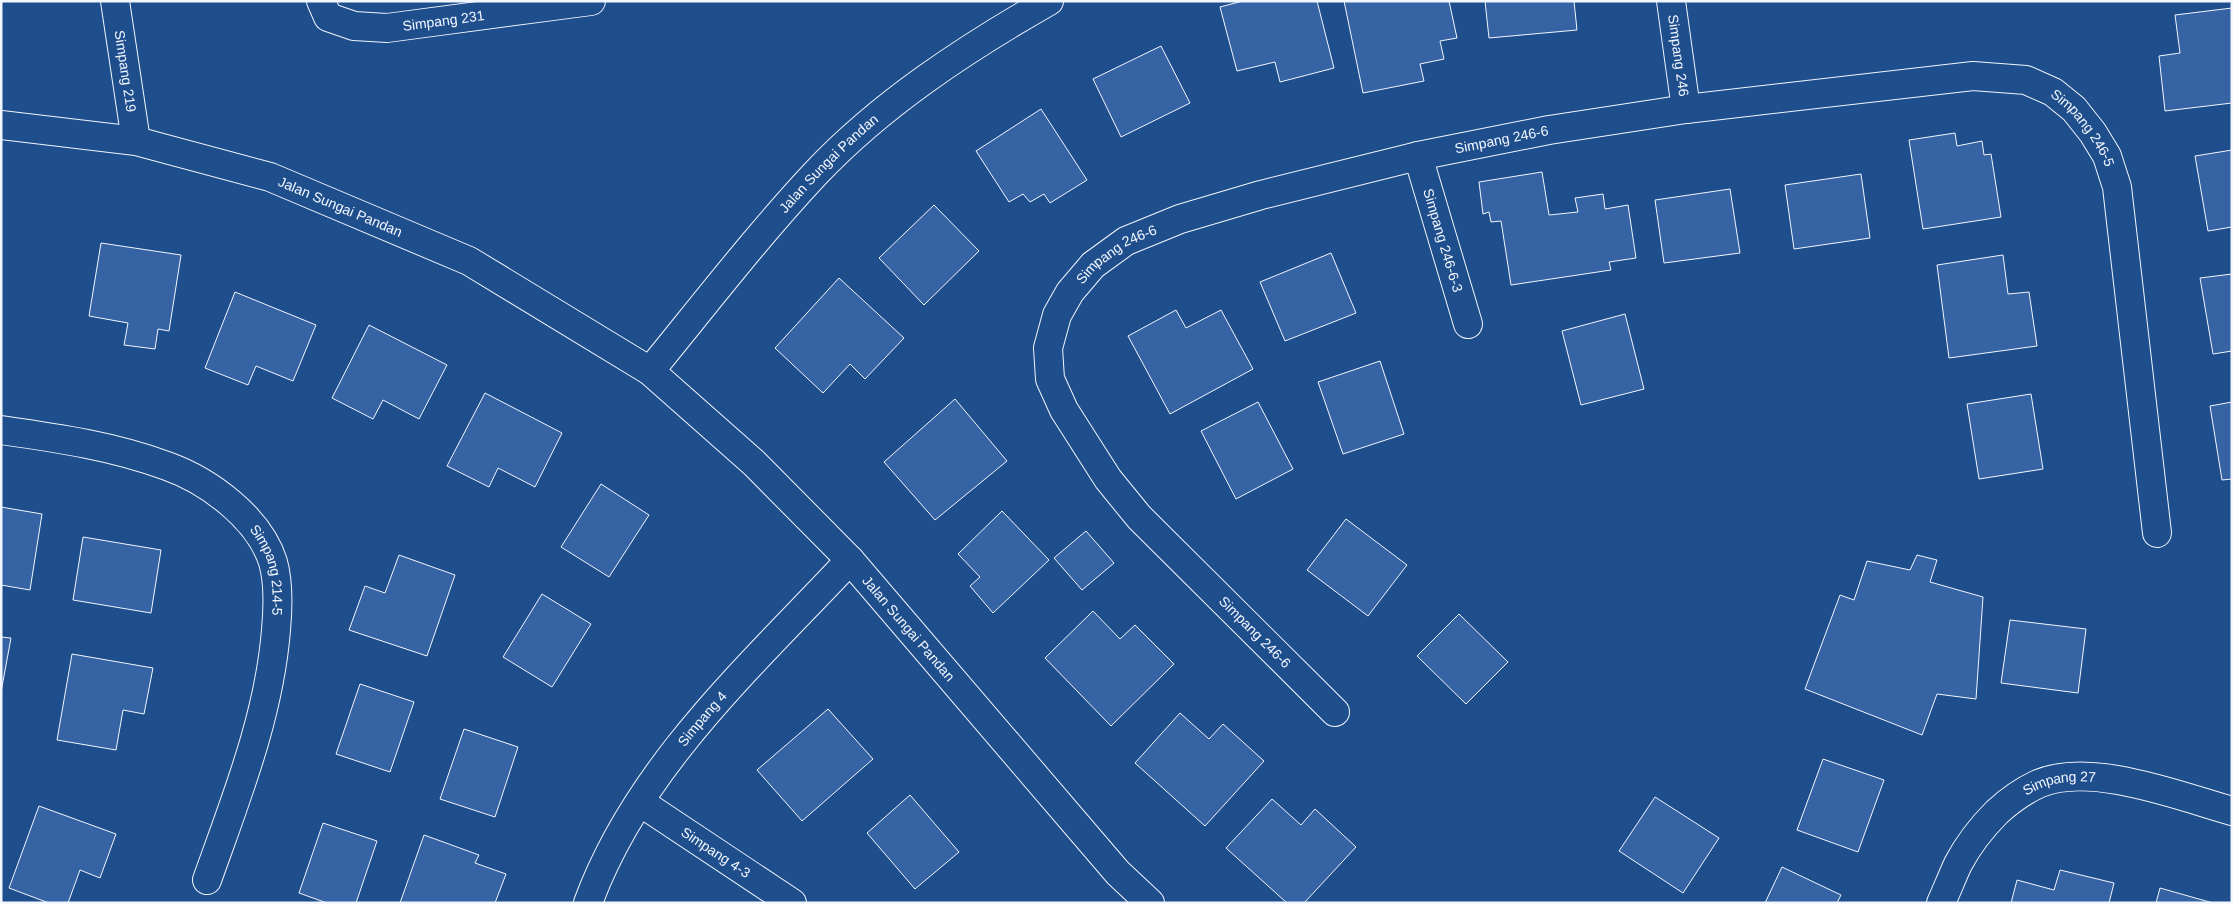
<svg xmlns="http://www.w3.org/2000/svg" width="2233" height="904" viewBox="0 0 2233 904" font-family="Arial,sans-serif">
  <style>
    .building { fill: #3563a3; stroke: #f2f6ff }
    .lines { fill: none; stroke-linecap: round; stroke-linejoin: round }
    .minor-casing { stroke: #f2f6ff; stroke-width: 30 }
    .tertiary-casing { stroke: #f2f6ff; stroke-width: 30 }
    .minor { stroke: #1f4e8c; stroke-width: 28 }
    .tertiary { stroke: #1f4e8c; stroke-width: 28 }
    .labels { text-anchor: middle; stroke-width: 4; stroke-linejoin: round; paint-order: stroke }
    .street-label { font-size: 14px; fill: #f2f6ff; stroke: #1f4e8c }
  </style>
  <rect width="100%" height="100%" fill="#1f4e8c"/>
  <path class="building" d="M 1243,1 L 1317,1 L 1334,68 L 1280,82 L 1275,62 L 1237,71 L 1220,7 Z
    M 1344,1 L 1449,1 L 1457,38 L 1440,41 L 1444,59 L 1420,64 L 1424,81 L 1363,93 Z
    M 1485,1 L 1574,1 L 1577,30 L 1489,38 Z
    M 2232,8 L 2232,103 L 2165,111 L 2159,56 L 2180,53 L 2175,15 Z
    M 1161,46 L 1190,103 L 1121,137 L 1093,79 Z
    M 1041,109 L 1087,180 L 1050,203 L 1044,194 L 1030,202 L 1023,194 L 1009,202 L 976,151 Z
    M 1955,133 L 1957,146 L 1982,141 L 1984,155 L 1991,154 L 2001,217 L 1923,229 L 1909,140 Z
    M 2232,150 L 2232,227 L 2208,231 L 2195,156 Z
    M 1542,172 L 1549,215 L 1578,212 L 1575,198 L 1603,194 L 1605,209 L 1628,205 L 1636,258 L 1609,262 L 1611,270 L 1511,285 L 1501,221 L 1491,222 L 1489,212 L 1483,214 L 1479,182 Z
    M 1861,174 L 1870,238 L 1794,249 L 1785,185 Z
    M 1730,189 L 1740,253 L 1664,263 L 1655,200 Z
    M 934,205 L 979,251 L 924,305 L 879,258 Z
    M 101,243 L 181,255 L 169,331 L 158,329 L 155,349 L 124,345 L 128,323 L 89,316 Z
    M 1331,253 L 1356,313 L 1285,341 L 1260,282 Z
    M 2003,255 L 2008,294 L 2029,292 L 2037,346 L 1949,358 L 1937,265 Z
    M 2232,274 L 2232,351 L 2213,354 L 2200,278 Z
    M 839,278 L 904,338 L 865,379 L 850,364 L 823,393 L 775,348 Z
    M 235,292 L 316,325 L 293,381 L 256,366 L 248,385 L 205,368 Z
    M 1176,310 L 1186,328 L 1221,310 L 1253,369 L 1170,414 L 1128,336 Z
    M 1625,314 L 1644,389 L 1581,405 L 1562,331 Z
    M 369,325 L 447,365 L 419,419 L 383,400 L 373,419 L 332,398 Z
    M 1380,361 L 1404,434 L 1343,454 L 1318,382 Z
    M 485,393 L 562,433 L 535,487 L 498,468 L 489,487 L 447,466 Z
    M 2031,394 L 2043,469 L 1979,479 L 1967,404 Z
    M 955,399 L 1007,461 L 935,520 L 884,462 Z
    M 1258,402 L 1293,469 L 1236,499 L 1201,431 Z
    M 2232,402 L 2232,479 L 2222,480 L 2210,406 Z
    M 601,484 L 649,515 L 609,577 L 561,547 Z
    M 1,507 L 42,514 L 30,590 L 1,585 Z
    M 1002,511 L 1049,560 L 993,613 L 970,586 L 980,577 L 958,554 Z
    M 1346,519 L 1407,565 L 1368,616 L 1307,570 Z
    M 1086,531 L 1114,563 L 1082,590 L 1054,558 Z
    M 83,537 L 161,550 L 151,613 L 73,600 Z
    M 399,555 L 455,575 L 427,656 L 349,630 L 365,586 L 385,593 Z
    M 1917,555 L 1937,560 L 1930,582 L 1983,597 L 1976,699 L 1937,694 L 1922,735 L 1805,689 L 1840,595 L 1854,600 L 1867,561 L 1910,570 Z
    M 542,594 L 591,624 L 552,687 L 503,657 Z
    M 1093,611 L 1120,639 L 1135,625 L 1174,664 L 1111,726 L 1045,658 Z
    M 1459,614 L 1508,662 L 1466,704 L 1417,656 Z
    M 2010,620 L 2086,629 L 2078,693 L 2001,683 Z
    M 1,637 L 11,638 L 1,692 Z
    M 72,654 L 153,668 L 144,714 L 123,710 L 116,750 L 57,740 Z
    M 360,684 L 414,702 L 390,772 L 336,754 Z
    M 828,709 L 873,759 L 802,821 L 757,770 Z
    M 1180,713 L 1209,739 L 1223,724 L 1264,761 L 1205,826 L 1135,763 Z
    M 464,729 L 518,747 L 495,817 L 440,799 Z
    M 1823,759 L 1884,780 L 1858,852 L 1797,830 Z
    M 910,795 L 959,852 L 915,889 L 867,833 Z
    M 1655,797 L 1719,838 L 1683,893 L 1619,851 Z
    M 1272,799 L 1301,825 L 1315,809 L 1356,847 L 1304,903 L 1287,903 L 1226,848 Z
    M 39,806 L 116,834 L 100,878 L 80,870 L 68,903 L 49,903 L 9,888 Z
    M 323,823 L 377,841 L 356,903 L 327,903 L 299,893 Z
    M 424,835 L 479,855 L 475,863 L 506,874 L 495,903 L 400,903 Z
    M 1782,867 L 1841,895 L 1837,903 L 1765,903 Z
    M 2060,870 L 2114,883 L 2109,903 L 2011,903 L 2017,880 L 2054,890 Z
    M 2160,888 L 2213,903 L 2156,903 Z"/>
  <g class="lines">
    <g class="minor-casing">
      <g id="minor">
        <path id="s1" d="M 115,1 L 136,141"/>
        <path id="s2" d="M 321,1 L 328,17 L 354,26 L 387,28 L 591,1"/>
        <path id="s3" d="M 1671,1 L 1686,109"/>
        <path id="s4" d="M 1418,156 L 1468,324"/>
        <path id="s5" d="M 1,430 C 57,438 114,446 167,466 C 209,481 259,518 273,562 C 279,583 278,608 276,630 C 269,717 236,798 207,880"/>
        <path id="s6" d="M 1335,712 L 1139,517 L 1108,479 L 1064,410 L 1050,379 L 1048,348 L 1057,315 L 1070,292 L 1093,265 L 1126,241 L 1180,219 L 1261,195 L 1418,156 L 1549,130 L 1686,109 L 1973,76 L 2026,80 L 2053,92 L 2074,109 L 2093,133 L 2107,156 L 2117,187 L 2157,533"/>
        <path id="s7" d="M 640,802 L 792,903"/>
        <path id="s8" d="M 588,903 C 638,766 753,664 850,560"/>
        <path id="s9" d="M 1941,903 C 1947,890 1952,877 1958,864 C 1968,845 1982,827 1997,812 C 2009,801 2023,791 2038,784 C 2090,761 2179,796 2232,811"/>
      </g>
    </g>
    <g class="tertiary-casing">
      <g id="tertiary">
        <path id="s10" d="M 1,125 L 136,141 L 270,177 L 469,261 L 650,371 L 754,463 L 850,560 L 1118,873 L 1150,903"/>
        <path id="s11" d="M 650,371 C 704,305 757,236 815,174 C 881,104 965,49 1049,1"/>
      </g>
    </g>
    <use href="#minor" class="minor"/>
    <use href="#tertiary" class="tertiary"/>
  </g>
  <g class="labels">
    <g class="street-label">
      <text dy="5" stroke="none"><textPath href="#s2" startOffset="135">Simpang 231</textPath></text>
      <text dy="5" stroke="none"><textPath href="#s3" startOffset="55">Simpang 246</textPath></text>
      <text dy="5" stroke="none"><textPath href="#s1" startOffset="71">Simpang 219</textPath></text>
      <text dy="5" stroke="none"><textPath href="#s6" startOffset="1605">Simpang 246-5</textPath></text>
      <text dy="5" stroke="none"><textPath href="#s6" startOffset="999">Simpang 246-6</textPath></text>
      <text dy="5" stroke="none"><textPath href="#s11" startOffset="274">Jalan Sungai Pandan</textPath></text>
      <text dy="5" stroke="none"><textPath href="#s10" startOffset="351">Jalan Sungai Pandan</textPath></text>
      <text dy="5" stroke="none"><textPath href="#s4" startOffset="88">Simpang 246-6-3</textPath></text>
      <text dy="5" stroke="none"><textPath href="#s6" startOffset="594">Simpang 246-6</textPath></text>
      <text dy="5" stroke="none"><textPath href="#s5" startOffset="324">Simpang 214-5</textPath></text>
      <text dy="5" stroke="none"><textPath href="#s10" startOffset="1068">Jalan Sungai Pandan</textPath></text>
      <text transform="translate(1255 632) rotate(45)" y="5">Simpang 246-6</text>
      <text dy="5" stroke="none"><textPath href="#s8" startOffset="218">Simpang 4</textPath></text>
      <text dy="5" stroke="none"><textPath href="#s9" startOffset="179">Simpang 27</textPath></text>
      <text dy="5" stroke="none"><textPath href="#s7" startOffset="91">Simpang 4-3</textPath></text>
    </g>
  </g>
  <rect width="2233" height="904" fill="none" stroke="#f2f6ff" stroke-width="5"/>
</svg>
